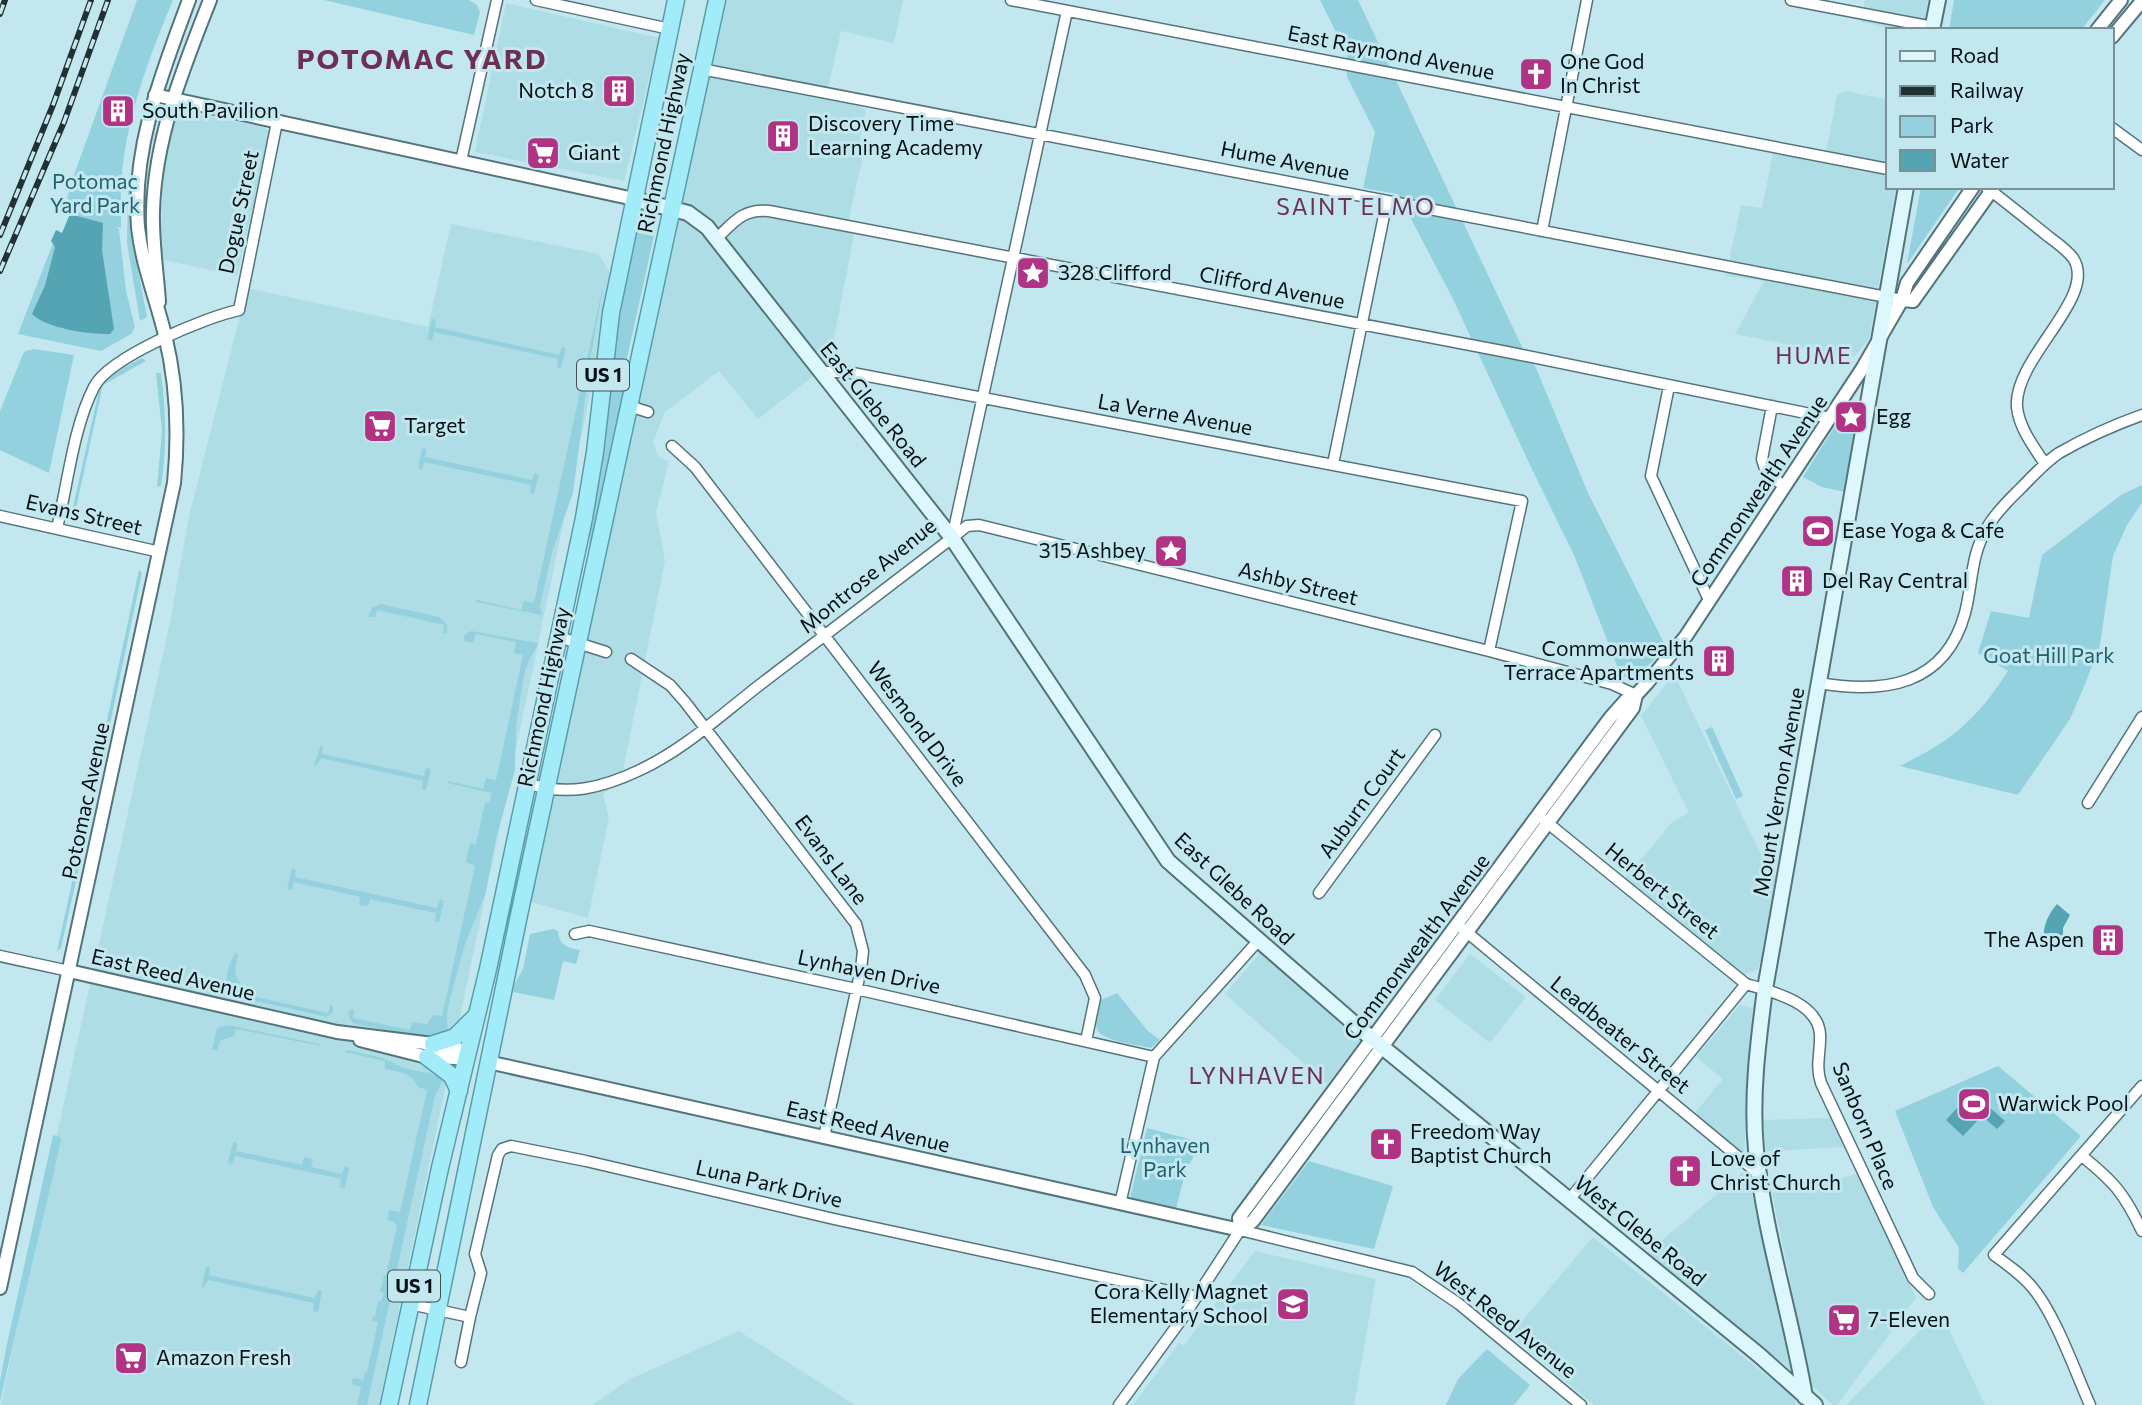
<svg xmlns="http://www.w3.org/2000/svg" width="2142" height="1405" viewBox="0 0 2142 1405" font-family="Commissioner,sans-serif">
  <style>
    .built { fill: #afdde6 }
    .green { fill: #93d1de }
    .water { fill: #55a4b4 }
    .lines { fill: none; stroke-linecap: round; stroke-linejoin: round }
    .minor-casing { stroke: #53747b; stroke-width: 13 }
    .tertiary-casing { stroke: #53747b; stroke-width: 16 }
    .secondary-casing { stroke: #53747b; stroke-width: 18 }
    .trunk-casing { stroke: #5b9ca9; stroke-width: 19 }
    .minor { stroke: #fff; stroke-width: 10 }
    .tertiary { stroke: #fff; stroke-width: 12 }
    .secondary { stroke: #dcf8fd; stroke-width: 14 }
    .trunk { stroke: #a2ecfa; stroke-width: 16 }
    .rail-casing { stroke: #203033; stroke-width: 6 }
    .rail { stroke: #c3e7ef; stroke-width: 3.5; stroke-dasharray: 10; stroke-linecap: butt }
    .labels { text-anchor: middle; stroke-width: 6; stroke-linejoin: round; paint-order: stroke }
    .shield { fill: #c3e7ef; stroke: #3e5156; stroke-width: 2 }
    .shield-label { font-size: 19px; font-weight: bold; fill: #051114 }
    .street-label { font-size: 21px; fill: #051114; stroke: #c3e7ef }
    .poi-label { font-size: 21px; fill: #051114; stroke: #c3e7ef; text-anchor: start }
    .park-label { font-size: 21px; fill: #20616d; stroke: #c3e7ef }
    .neighbourhood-label { font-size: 23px; letter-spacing: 2px; fill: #6d2f54; stroke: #c3e7ef }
    .district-label { font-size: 28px; font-weight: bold; letter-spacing: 2px; fill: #6d2f54; stroke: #c3e7ef }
  </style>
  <rect width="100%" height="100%" fill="#c3e7ef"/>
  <path class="built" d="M 724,0 L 903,0 L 894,43 L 841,31 L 828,88 L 866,110 L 857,153 L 863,155 L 849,218 L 854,235 L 829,364 L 758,419 L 719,371 L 665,412 L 653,442 L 658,457 L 669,461 L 656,512 L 665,561 L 623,770 L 613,787 L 603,794 L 609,818 L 588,918 L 528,901 Z
    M 1865,0 L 1928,0 L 1923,30 L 1896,30 L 1861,22 Z
    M 506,3 L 659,38 L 624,181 L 475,152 Z
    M 1846,91 L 1888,100 L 1888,187 L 1896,187 L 1869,339 L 1854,357 L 1735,334 L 1764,281 L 1726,276 L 1741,205 L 1762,208 L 1773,153 L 1824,163 L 1837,95 Z
    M 190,113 L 260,126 L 270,131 L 237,276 L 160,259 L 163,173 L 172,123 L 182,114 Z
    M 451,224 L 599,254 L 614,280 L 379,1405 L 1,1405 L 40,1211 L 170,622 L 189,516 L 247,288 L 428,327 Z
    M 1674,674 L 1765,863 L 1763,872 L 1776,875 L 1765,953 L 1757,970 L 1743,975 L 1624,880 L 1673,821 L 1689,813 L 1641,716 Z
    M 1260,953 L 1360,1041 L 1327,1084 L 1225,994 Z
    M 1470,954 L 1526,997 L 1490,1043 L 1435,1000 Z
    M 1740,1005 L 1753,1008 L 1744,1154 L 1694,1114 L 1723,1079 L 1696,1057 Z
    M 1831,1118 L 1845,1147 L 1766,1151 L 1764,1120 Z
    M 1742,1173 L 1748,1177 L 1791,1370 L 1648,1252 Z
    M 1858,1174 L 1916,1298 L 1837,1405 L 1833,1405 L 1812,1386 L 1772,1193 Z
    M 1593,1237 L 1795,1398 L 1795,1405 L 1594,1405 L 1510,1335 Z
    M 1255,1251 L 1376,1279 L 1354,1405 L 1133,1405 L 1179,1343 L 1184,1345 Z
    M 1944,1319 L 1985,1405 L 1846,1405 L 1928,1322 Z
    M 739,1331 L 855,1405 L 592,1405 L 630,1379 Z"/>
  <path class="green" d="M 137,0 L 173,0 C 152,50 132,103 124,156 C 120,180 121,204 121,228 L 114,226 L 119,229 L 126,291 L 135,327 L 131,334 L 101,351 L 18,334 L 53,243 L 55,247 L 45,285 L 40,295 L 102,250 L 101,223 L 63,212 L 73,178 Z
    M 324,0 L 469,0 L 477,5 L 480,12 L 474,35 Z
    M 1320,0 L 1358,0 L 1523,349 L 1536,368 L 1588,493 L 1666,647 L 1651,663 L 1629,678 L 1621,676 L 1574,555 L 1529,463 L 1453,299 L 1398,194 L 1363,188 L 1375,132 L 1347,77 L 1347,54 Z
    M 1954,0 L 2105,0 L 2081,30 L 1949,30 Z
    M 1921,187 L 1960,187 L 1907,264 Z
    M 128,190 L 130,190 L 134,249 L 147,317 L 140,321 L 127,243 Z
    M 633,232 L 654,236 L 627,358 L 630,373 L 587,563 L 611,357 Z
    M 605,277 L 591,355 L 573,493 L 553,549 L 542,597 L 540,607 L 542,615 L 476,602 L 477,600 L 521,610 L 524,601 L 534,603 Z
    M 432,319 L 436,320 L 435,327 L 559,355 L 562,347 L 566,348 L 561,368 L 557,367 L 558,359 L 434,332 L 432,340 L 427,339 Z
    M 34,349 L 74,355 L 49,473 L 0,450 L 0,411 L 23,354 L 26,351 Z
    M 142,358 L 146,361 L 103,385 L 76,508 L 73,507 L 98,395 C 107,374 124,368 142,358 Z
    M 156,373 L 161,373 C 166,410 167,449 161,486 L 157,487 L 162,431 Z
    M 1848,405 L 1861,409 L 1845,492 L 1822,487 L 1803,477 Z
    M 422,448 L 427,449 L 425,457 L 532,480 L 534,473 L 539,474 L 534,494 L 530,493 L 531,485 L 424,462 L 422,470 L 418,468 Z
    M 2142,485 L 2142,503 L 2127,525 L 2113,556 L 2100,645 L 2086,682 L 2070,719 L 2018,795 L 1900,766 C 1953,740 1976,720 2008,671 L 1978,653 L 1991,611 L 2029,618 L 2042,555 L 2121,495 Z
    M 139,570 L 142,573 L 107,738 L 103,739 Z
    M 381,604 L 439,617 L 447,624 L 447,633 L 443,633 L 444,625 L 377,610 L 375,617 L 368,617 L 372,608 Z
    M 471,631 L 537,643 L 538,645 L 529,660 L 524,675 L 516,726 L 515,770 L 496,839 L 485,895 L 465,944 L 450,999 L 447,1013 L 448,1035 C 420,1040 381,1029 353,1023 L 348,1015 L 350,1009 L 354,1010 L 353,1018 L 410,1030 L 412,1022 L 427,1024 L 433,1015 L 442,1016 L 475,866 L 466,862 L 470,843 L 476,844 L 485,803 L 489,803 L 492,793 L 447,783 L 448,781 L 483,789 L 486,778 L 496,780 L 523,655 L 514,653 L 516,642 L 476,634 L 473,643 L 463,641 L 465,634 Z
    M 1712,727 L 1743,796 L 1736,799 L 1705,730 Z
    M 321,745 L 323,747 L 322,754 L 424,776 L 426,768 L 431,769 L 426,790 L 422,789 L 423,781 L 321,758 L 316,766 L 314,765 Z
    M 85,823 L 89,823 L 61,948 L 57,951 Z
    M 292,868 L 296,870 L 295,877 L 437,908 L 440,900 L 444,901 L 439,922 L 435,921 L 436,913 L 370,899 L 368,906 L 359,905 L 360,897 L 294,882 L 292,890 L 287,889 Z
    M 553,929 L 558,931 C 559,945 567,948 580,950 L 576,964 L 563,961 L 554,1000 L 513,992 L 514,985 L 523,969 L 530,934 Z
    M 236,953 L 238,955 C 235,968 232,978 245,987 L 243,994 L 328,1013 L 330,1005 L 333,1006 L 333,1013 L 327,1017 L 230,995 C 223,983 228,963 236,953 Z
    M 1117,993 L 1148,1031 L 1160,1040 L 1151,1048 C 1138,1045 1101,1041 1097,1029 C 1094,1021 1100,1008 1101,1000 Z
    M 228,1025 L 319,1044 L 321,1046 L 236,1029 L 234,1036 L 221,1040 L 217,1050 L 212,1050 L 217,1028 Z
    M 347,1050 L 383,1058 L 404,1068 L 436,1075 L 443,1080 L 435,1096 L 367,1405 L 357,1405 L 361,1387 L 352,1384 L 353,1378 L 363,1380 L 365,1372 L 367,1372 L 378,1322 L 372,1321 L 373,1316 L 375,1316 L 378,1301 L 381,1301 L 384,1293 L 380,1292 L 384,1276 L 386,1275 L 397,1226 L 394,1222 L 387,1220 L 389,1210 L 400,1212 L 427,1090 L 418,1087 C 412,1073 400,1072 385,1069 L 385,1061 L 345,1052 Z
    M 1998,1066 L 2081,1136 L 1963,1273 L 1958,1269 L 1959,1248 L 1933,1207 L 1895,1111 Z
    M 1147,1128 L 1201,1142 L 1186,1171 L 1176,1208 L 1130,1198 Z
    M 53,1135 L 60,1137 L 61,1140 C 42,1227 19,1314 0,1402 L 0,1381 L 7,1344 Z
    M 235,1142 L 237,1144 L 236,1151 L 302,1165 L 304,1157 L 313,1159 L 311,1167 L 342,1174 L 345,1166 L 349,1168 L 345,1188 L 340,1187 L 341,1179 L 235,1156 L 233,1163 L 230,1164 L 228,1162 L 233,1143 Z
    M 1309,1161 L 1393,1186 L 1374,1249 L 1261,1225 Z
    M 208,1266 L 210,1268 L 209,1275 L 315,1298 L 318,1290 L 322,1291 L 318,1312 L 313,1311 L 314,1303 L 208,1280 L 204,1288 L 202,1286 L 206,1267 Z
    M 1487,1349 L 1530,1385 L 1514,1405 L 1446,1405 L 1458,1379 Z"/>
  <path class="water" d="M 70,214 L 103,223 L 102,250 L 114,329 L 110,334 C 88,334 48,329 32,314 L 45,285 L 55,247 L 51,241 L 56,230 L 62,233 Z
    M 2057,904 L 2070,915 L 2063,928 L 2063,944 L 2045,948 C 2041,931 2046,917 2057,904 Z
    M 1972,1092 L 2005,1121 L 1997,1129 L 1982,1116 L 1963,1136 L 1946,1120 Z"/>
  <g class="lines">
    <g class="minor-casing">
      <path id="minor" d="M 536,0 L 670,29
        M 1011,0 L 1888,169
        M 1791,0 L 1933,27
        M 701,69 L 1902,300
        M 2112,128 L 2142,150
        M 461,161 L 497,0
        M 1986,187 C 2007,203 2028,220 2049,237 C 2057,243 2067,250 2073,258 C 2099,297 2013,358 2017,407 C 2019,428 2034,447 2045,464
        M 1542,231 L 1587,0
        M 716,239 C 733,223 743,208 769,211 L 1507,352 L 1830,418
        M 821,372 L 847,372 L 1522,501 L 1489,651
        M 1669,386 L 1651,476 L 1709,600
        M 629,406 L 648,412
        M 1772,406 L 1762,459 L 1766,472 L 1785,487
        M 672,446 L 695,467 L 1085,975 L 1095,998 L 1086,1041
        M 1333,464 L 1387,201
        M 0,516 L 160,552
        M 57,528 C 68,483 73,428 94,387 C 109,357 206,317 239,310 L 277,122
        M 952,538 L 967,526 L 979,525 L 1489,651 L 1612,684 L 1636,695
        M 559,637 L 606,652
        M 631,659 L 670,685 L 685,702 L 856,924 L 863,951 L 861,969 L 824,1137
        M 1819,683 C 1884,694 1945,686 1965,613 C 1973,582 1970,556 1988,526 C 1997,511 2008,501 2020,489 C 2032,477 2044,463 2059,453 C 2085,438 2114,425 2142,415
        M 527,783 C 567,797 602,788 640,770 C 683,750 720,716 757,687 C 822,638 887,588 952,538 L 1067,11
        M 2088,803 L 2142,717
        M 1544,820 L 1746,984 C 1770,991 1818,1002 1820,1034 C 1821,1052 1815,1065 1821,1083 L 1913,1278 L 1929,1294
        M 1319,893 L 1435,735
        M 1463,929 L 1760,1175
        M 575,934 L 589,931 L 856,989 L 1154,1057
        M 0,956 L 69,971
        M 2082,1156 C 2114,1182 2124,1193 2142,1231
        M 1569,1200 L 1746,984
        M 1120,1204 L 1154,1057 L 1258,941
        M 410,1304 L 470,1317 L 461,1362
        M 470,1317 L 481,1273 L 475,1254 L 498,1155 L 502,1149 L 511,1146 L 586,1161 L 834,1219 L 1197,1297
        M 1119,1405 L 1184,1316 L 1240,1230 L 1412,1272 L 1459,1304 L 1581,1405
        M 2090,1405 C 2075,1371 2055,1314 2032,1287 C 2021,1274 2008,1265 1994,1255 L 2142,1086"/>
    </g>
    <g class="tertiary-casing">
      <path id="tertiary" d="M 2097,30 L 2121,0
        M 2112,37 L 2142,1
        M 155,95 L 634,199
        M 1902,300 L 1913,301 L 1994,187
        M 159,302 C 157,271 152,242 153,211 C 155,137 183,69 210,0
        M 69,971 L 337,1032 L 433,1044 L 458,1049 L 463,1054
        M 360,1040 L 427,1057 L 456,1058 L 467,1055
        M 488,1062 L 1240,1230
        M 1240,1230 L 1239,1218 L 1610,718 L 1626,700 L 1636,695 L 1648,682 L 1686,636 L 1862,369 L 1902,300 L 1907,283 L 1973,187
        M 1240,1230 L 1253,1221 L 1633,708 L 1636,695
        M 0,1288 L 174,483 C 179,433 177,384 165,335 C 156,298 142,265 138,227 C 132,147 162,73 189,0"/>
    </g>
    <g class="secondary-casing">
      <path id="secondary" d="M 1932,30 L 1938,0
        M 634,199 L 688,213 L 707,227 L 952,538 L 1168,861 L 1364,1032 L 1759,1355 L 1815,1405
        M 1805,1397 C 1791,1314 1764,1233 1756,1150 C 1751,1096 1758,1043 1765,989 L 1906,187"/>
    </g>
    <g class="trunk-casing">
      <path id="trunk" d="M 433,1044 L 455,1037 L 475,1017
        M 427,1057 L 452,1076 L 459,1091
        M 389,1405 L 440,1168 L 488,969 L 584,518 L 595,452 L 611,313 L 676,0
        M 418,1405 L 519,915 L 717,0"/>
    </g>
    <use href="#minor" class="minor"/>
    <use href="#tertiary" class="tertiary"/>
    <use href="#secondary" class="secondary"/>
    <use href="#trunk" class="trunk"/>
    <g class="rail-casing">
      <path id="rail" d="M 0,14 L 5,0
        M 0,235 L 53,105 L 91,0
        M 0,271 L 64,122 L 108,0"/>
    </g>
    <use href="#rail" class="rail"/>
  </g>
  <defs>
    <g id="church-square" transform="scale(1.75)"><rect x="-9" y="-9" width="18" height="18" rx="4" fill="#b03384" stroke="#c3e7ef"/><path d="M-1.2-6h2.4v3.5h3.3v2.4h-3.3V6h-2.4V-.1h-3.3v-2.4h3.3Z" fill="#fff"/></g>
    <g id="building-square" transform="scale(1.75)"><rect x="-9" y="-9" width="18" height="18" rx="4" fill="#b03384" stroke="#c3e7ef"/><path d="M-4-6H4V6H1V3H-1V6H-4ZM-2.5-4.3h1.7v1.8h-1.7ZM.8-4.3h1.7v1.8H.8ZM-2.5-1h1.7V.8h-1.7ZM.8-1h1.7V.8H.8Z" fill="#fff"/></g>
    <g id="supermarket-square" transform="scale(1.75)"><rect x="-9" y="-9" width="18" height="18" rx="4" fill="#b03384" stroke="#c3e7ef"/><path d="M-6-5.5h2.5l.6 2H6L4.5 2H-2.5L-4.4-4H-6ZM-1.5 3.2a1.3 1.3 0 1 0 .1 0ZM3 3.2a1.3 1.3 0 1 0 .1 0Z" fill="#fff"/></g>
    <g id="sight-square" transform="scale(1.75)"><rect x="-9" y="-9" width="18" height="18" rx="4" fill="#b03384" stroke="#c3e7ef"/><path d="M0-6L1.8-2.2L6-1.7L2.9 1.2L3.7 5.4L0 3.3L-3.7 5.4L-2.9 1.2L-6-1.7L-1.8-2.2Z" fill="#fff"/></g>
    <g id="stadium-square" transform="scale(1.75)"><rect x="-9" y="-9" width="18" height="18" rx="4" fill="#b03384" stroke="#c3e7ef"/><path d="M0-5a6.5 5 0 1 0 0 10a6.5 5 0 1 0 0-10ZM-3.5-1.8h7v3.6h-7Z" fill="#fff"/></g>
    <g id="school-square" transform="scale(1.75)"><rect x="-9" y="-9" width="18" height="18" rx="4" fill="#b03384" stroke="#c3e7ef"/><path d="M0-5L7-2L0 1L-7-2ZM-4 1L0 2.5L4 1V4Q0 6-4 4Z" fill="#fff"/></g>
  </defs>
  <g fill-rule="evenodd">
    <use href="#church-square" x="1536" y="74"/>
    <use href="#building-square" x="619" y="91"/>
    <use href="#building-square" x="118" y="111"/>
    <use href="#building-square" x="783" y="136"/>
    <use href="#supermarket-square" x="543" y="153"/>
    <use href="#sight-square" x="1033" y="273"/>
    <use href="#sight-square" x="1851" y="417"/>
    <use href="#supermarket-square" x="380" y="426"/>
    <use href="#stadium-square" x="1818" y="531"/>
    <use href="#sight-square" x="1171" y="551"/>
    <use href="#building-square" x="1797" y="581"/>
    <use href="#building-square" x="1719" y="661"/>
    <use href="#building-square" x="2108" y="940"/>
    <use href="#stadium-square" x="1974" y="1104"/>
    <use href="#church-square" x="1386" y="1144"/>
    <use href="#church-square" x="1685" y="1171"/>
    <use href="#school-square" x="1293" y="1304"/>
    <use href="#supermarket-square" x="1844" y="1320"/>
    <use href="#supermarket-square" x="131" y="1358"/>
  </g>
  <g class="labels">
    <g class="shield">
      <rect x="577" y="359.5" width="52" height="31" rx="5"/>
      <rect x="388" y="1270.5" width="52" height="31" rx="5"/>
    </g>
    <g class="shield-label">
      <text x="603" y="382">US 1</text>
      <text x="414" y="1293">US 1</text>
    </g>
    <g class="street-label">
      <text transform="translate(1391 53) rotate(11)" y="7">East Raymond Avenue</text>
      <text transform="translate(664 143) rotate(-78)" y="7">Richmond Highway</text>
      <text transform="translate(1285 161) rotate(11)" y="7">Hume Avenue</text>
      <text transform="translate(239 212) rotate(-78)" y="7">Dogue Street</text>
      <text transform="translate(1272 288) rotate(11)" y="7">Clifford Avenue</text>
      <text transform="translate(873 405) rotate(51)" y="7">East Glebe Road</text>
      <text transform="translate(1175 415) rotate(10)" y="7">La Verne Avenue</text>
      <text transform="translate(1759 491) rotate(-56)" y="7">Commonwealth Avenue</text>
      <text transform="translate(84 515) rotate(13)" y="7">Evans Street</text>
      <text transform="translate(868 576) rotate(-39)" y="7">Montrose Avenue</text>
      <text transform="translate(1298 584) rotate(14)" y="7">Ashby Street</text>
      <text transform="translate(544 697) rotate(-78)" y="7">Richmond Highway</text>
      <text transform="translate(917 724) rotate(53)" y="7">Wesmond Drive</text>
      <text transform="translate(1779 792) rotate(-80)" y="7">Mount Vernon Avenue</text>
      <text transform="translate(86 801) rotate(-78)" y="7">Potomac Avenue</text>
      <text transform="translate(1362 803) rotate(-54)" y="7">Auburn Court</text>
      <text transform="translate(831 860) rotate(53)" y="7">Evans Lane</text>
      <text transform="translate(1234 889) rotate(43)" y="7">East Glebe Road</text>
      <text transform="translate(1662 891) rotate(39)" y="7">Herbert Street</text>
      <text transform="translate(1417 947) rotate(-53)" y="7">Commonwealth Avenue</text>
      <text transform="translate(869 972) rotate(12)" y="7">Lynhaven Drive</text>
      <text transform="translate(173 975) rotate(13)" y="7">East Reed Avenue</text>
      <text transform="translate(1620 1035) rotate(39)" y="7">Leadbeater Street</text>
      <text transform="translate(1865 1126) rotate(67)" y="7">Sanborn Place</text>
      <text transform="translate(868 1127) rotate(13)" y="7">East Reed Avenue</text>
      <text transform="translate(769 1184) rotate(13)" y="7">Luna Park Drive</text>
      <text transform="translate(1640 1231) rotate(39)" y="7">West Glebe Road</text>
      <text transform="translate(1505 1320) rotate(38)" y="7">West Reed Avenue</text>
    </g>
    <g class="poi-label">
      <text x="1560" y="69">One God<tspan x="1560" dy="24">In Christ</tspan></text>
      <text x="594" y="98" text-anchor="end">Notch 8</text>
      <text x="142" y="118">South Pavilion</text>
      <text x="808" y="131">Discovery Time<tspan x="808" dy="24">Learning Academy</tspan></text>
      <text x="568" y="160">Giant</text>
      <text x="1058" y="280">328 Clifford</text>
      <text x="1876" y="424">Egg</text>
      <text x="404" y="433">Target</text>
      <text x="1842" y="538">Ease Yoga &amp; Cafe</text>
      <text x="1146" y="558" text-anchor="end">315 Ashbey</text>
      <text x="1822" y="588">Del Ray Central</text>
      <text x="1694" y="656" text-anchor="end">Commonwealth<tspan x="1694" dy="24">Terrace Apartments</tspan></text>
      <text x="2084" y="947" text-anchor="end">The Aspen</text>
      <text x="1998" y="1111">Warwick Pool</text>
      <text x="1410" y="1139">Freedom Way<tspan x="1410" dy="24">Baptist Church</tspan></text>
      <text x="1710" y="1166">Love of<tspan x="1710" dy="24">Christ Church</tspan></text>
      <text x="1268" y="1299" text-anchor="end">Cora Kelly Magnet<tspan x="1268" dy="24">Elementary School</tspan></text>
      <text x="1868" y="1327">7-Eleven</text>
      <text x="156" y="1365">Amazon Fresh</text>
    </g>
    <g class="park-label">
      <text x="95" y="189">Potomac<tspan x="95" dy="24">Yard Park</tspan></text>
      <text x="2049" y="663">Goat Hill Park</text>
      <text x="1165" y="1153">Lynhaven<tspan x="1165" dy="24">Park</tspan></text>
    </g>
    <g class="neighbourhood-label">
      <text x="1356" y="215">SAINT ELMO</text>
      <text x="1814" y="364">HUME</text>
      <text x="1257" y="1084">LYNHAVEN</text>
    </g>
    <g class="district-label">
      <text x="422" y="69">POTOMAC YARD</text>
    </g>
  </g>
  <rect x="1886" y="28" width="228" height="161" fill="#c3e7ef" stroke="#779197" stroke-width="2"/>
  <rect x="1900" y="51" width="35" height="10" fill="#dcf8fd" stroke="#779197" stroke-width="2"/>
  <text x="1950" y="63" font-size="21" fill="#051114">Road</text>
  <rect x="1900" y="86" width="35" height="10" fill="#203033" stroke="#779197" stroke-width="2"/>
  <text x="1950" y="98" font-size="21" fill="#051114">Railway</text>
  <rect x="1900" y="116" width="35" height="21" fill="#93d1de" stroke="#779197" stroke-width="2"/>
  <text x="1950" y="133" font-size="21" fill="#051114">Park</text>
  <rect x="1900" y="150" width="35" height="21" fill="#55a4b4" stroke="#779197" stroke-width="2"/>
  <text x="1950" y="168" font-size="21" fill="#051114">Water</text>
</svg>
